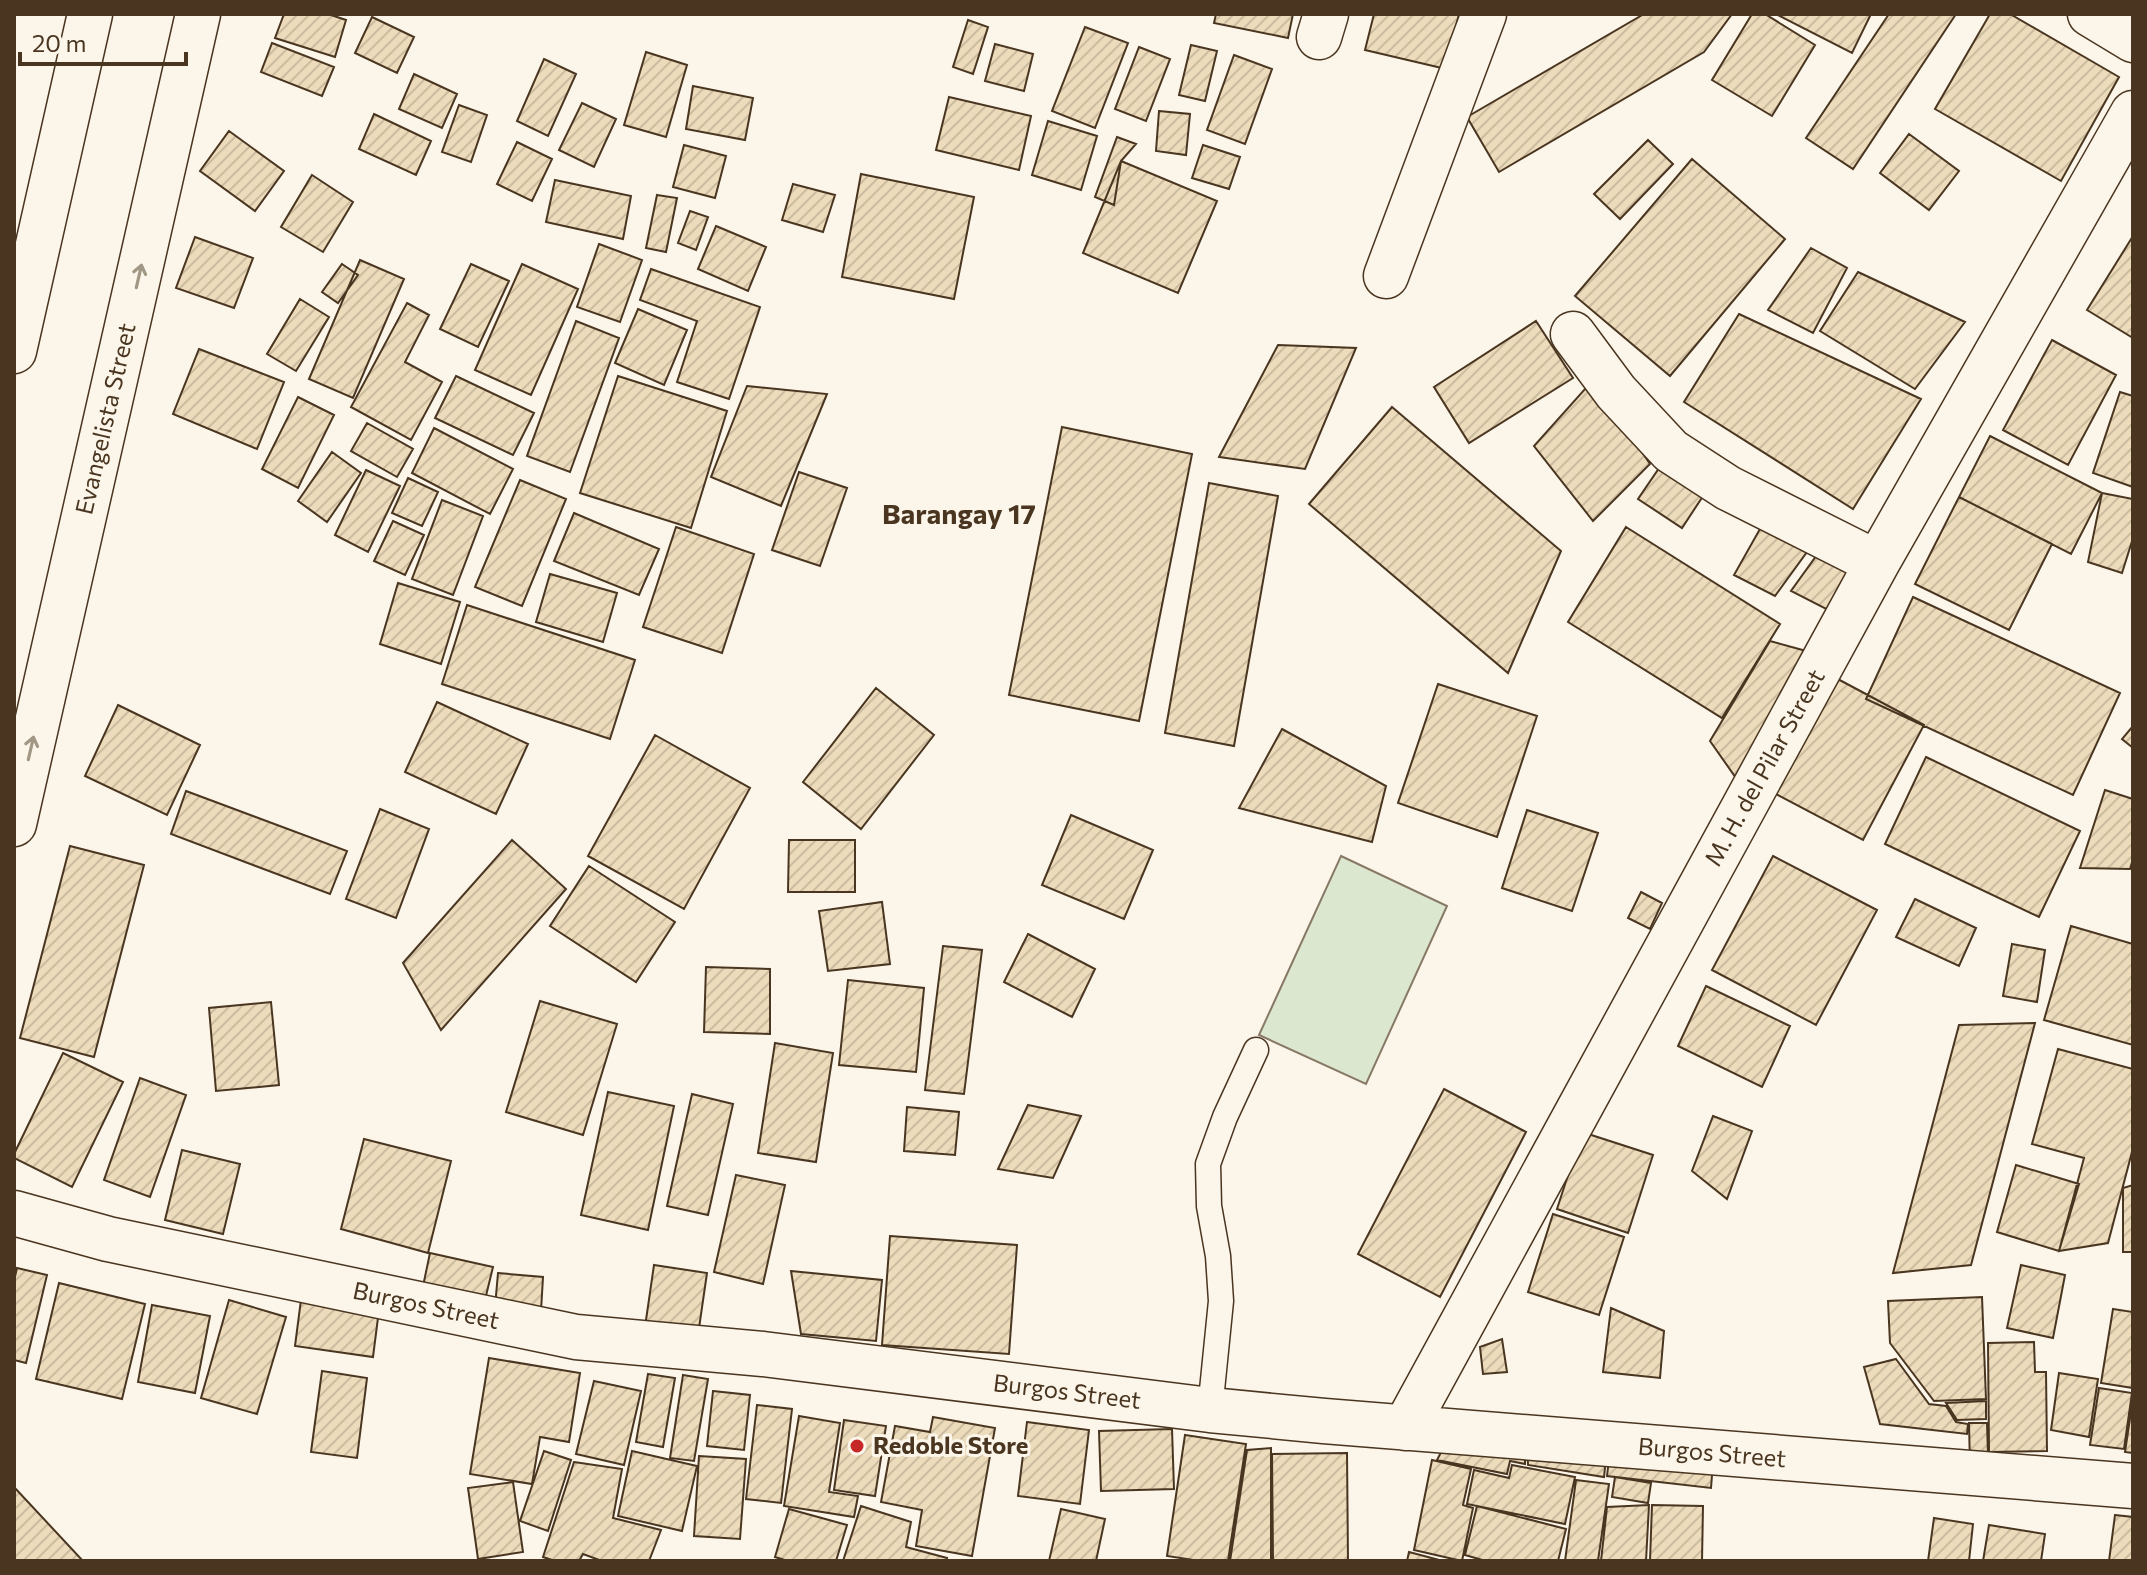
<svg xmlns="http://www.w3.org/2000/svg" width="2147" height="1575" viewBox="0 0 2147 1575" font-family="Commissioner,sans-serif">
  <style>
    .pitch { fill: #dce7d0; stroke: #887966; stroke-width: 2 }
    .building { fill: url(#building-hatch); stroke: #4a3520; stroke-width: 2 }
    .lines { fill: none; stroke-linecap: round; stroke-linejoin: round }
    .service-casing { stroke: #4a3520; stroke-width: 27 }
    .minor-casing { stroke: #4a3520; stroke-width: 47 }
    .tertiary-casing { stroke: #4a3520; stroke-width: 47 }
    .trunk-casing { stroke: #4a3520; stroke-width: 47 }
    .service { stroke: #fbf6e9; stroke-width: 24 }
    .minor { stroke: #fbf6e9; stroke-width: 44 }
    .tertiary { stroke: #fbf6e9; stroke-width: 44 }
    .trunk { stroke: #fbf6e9; stroke-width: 44 }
    .oneway { stroke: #a29684 }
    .poi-dot { fill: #c62828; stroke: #fbf6e9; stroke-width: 3 }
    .labels { text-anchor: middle; stroke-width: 6; stroke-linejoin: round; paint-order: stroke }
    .street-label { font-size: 24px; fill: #4a3520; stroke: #fbf6e9 }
    .poi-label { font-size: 24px; font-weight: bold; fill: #4a3520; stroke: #fbf6e9; text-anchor: start }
    .quarter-label { font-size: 28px; font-weight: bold; fill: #4a3520; stroke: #fbf6e9 }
  </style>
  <defs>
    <pattern id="building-hatch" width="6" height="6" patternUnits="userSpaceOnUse" patternTransform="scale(2)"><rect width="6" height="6" fill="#ecdcbc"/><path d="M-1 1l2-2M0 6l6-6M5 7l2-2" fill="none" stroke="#ccbda1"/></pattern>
  </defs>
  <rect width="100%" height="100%" fill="#fbf6e9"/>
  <path class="pitch" d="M 1341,856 L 1447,906 L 1366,1084 L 1259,1035 Z"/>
  <path class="building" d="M 284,14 L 328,14 L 346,20 L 335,57 L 275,38 Z
    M 1216,14 L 1293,14 L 1288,38 L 1214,23 Z
    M 1374,14 L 1459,14 L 1446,69 L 1365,50 Z
    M 1644,14 L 1732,14 L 1704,52 L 1499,172 L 1467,117 Z
    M 1752,14 L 1765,14 L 1815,45 L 1772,116 L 1712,80 Z
    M 1776,14 L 1871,14 L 1852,53 Z
    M 1889,14 L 1956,14 L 1853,169 L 1806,138 Z
    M 1990,14 L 2010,14 L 2119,77 L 2061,181 L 1935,109 Z
    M 372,17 L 414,37 L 397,73 L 355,53 Z
    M 968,20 L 988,27 L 973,74 L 953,67 Z
    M 1085,27 L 1128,43 L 1095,128 L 1052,111 Z
    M 272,43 L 334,67 L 322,96 L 261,72 Z
    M 995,44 L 1033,54 L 1024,91 L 985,81 Z
    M 1191,45 L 1217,51 L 1205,101 L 1179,95 Z
    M 1139,47 L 1170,59 L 1146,121 L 1115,109 Z
    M 646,52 L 687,65 L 666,137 L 624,125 Z
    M 1234,55 L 1272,69 L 1245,144 L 1207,130 Z
    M 544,59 L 576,74 L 548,136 L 517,121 Z
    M 414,74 L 457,94 L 442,128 L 399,109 Z
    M 693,86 L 753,98 L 745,140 L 686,129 Z
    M 949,97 L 1031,116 L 1019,170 L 936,150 Z
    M 582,103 L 616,119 L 594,167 L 559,150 Z
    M 459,105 L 487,115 L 471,162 L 442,152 Z
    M 1159,111 L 1190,114 L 1186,155 L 1156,151 Z
    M 374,114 L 431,141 L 416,175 L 359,149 Z
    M 1048,121 L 1097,136 L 1081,190 L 1032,175 Z
    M 229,131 L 284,171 L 255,211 L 200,171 Z
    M 1909,134 L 1959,171 L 1929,210 L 1880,173 Z
    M 1117,137 L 1136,144 L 1121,161 L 1114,205 L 1095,197 Z
    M 1648,140 L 1673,164 L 1620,219 L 1594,194 Z
    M 517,142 L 552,159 L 532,201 L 497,184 Z
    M 684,145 L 726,156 L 715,198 L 673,187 Z
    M 1203,145 L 1240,157 L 1229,189 L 1192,178 Z
    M 1692,159 L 1785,239 L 1670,376 L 1575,296 Z
    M 1121,161 L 1217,201 L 1178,293 L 1083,253 Z
    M 861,174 L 974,197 L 954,299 L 842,277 Z
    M 312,175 L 353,202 L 323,252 L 281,227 Z
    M 555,180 L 631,196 L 623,239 L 546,222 Z
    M 793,184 L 835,195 L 823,232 L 782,220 Z
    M 657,195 L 677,198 L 666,252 L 646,248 Z
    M 690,211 L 708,217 L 696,250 L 678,243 Z
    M 716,226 L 766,247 L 748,291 L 698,269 Z
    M 2133,236 L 2133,338 L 2087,310 Z
    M 195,237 L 253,258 L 234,308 L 176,288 Z
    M 599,244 L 642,260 L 620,322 L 577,307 Z
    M 1811,248 L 1847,268 L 1813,333 L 1768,310 Z
    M 360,260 L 404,279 L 353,398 L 309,379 Z
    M 342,264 L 358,275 L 338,303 L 322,292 Z
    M 471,264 L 509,281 L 478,347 L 440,329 Z
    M 522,264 L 578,289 L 531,395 L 475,370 Z
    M 651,269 L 760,307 L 729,399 L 677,382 L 697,321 L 640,300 Z
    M 1858,272 L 1965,322 L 1915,389 L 1820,331 Z
    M 300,299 L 329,317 L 296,371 L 267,354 Z
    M 407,303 L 429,315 L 405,362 L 442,382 L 411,440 L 351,407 Z
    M 638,309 L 687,330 L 664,385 L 615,363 Z
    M 1739,314 L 1921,399 L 1853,509 L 1684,402 Z
    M 576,321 L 619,338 L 570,472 L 527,456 Z
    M 1536,321 L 1573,378 L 1469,443 L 1434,387 Z
    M 2052,340 L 2116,375 L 2068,465 L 2003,430 Z
    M 1278,345 L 1356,348 L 1305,469 L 1219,457 Z
    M 199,349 L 284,382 L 257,449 L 173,414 Z
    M 456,376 L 534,413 L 513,455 L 435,418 Z
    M 618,376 L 727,411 L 691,528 L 580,493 Z
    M 1593,380 L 1650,464 L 1593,521 L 1534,446 Z
    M 747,386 L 827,394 L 781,506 L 711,477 Z
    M 2120,392 L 2133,396 L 2133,487 L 2093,473 Z
    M 298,397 L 334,415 L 298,488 L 262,469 Z
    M 1392,407 L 1561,551 L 1508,673 L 1309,504 Z
    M 367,423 L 413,449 L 397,477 L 351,451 Z
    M 1062,427 L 1192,454 L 1139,721 L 1009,695 Z
    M 434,428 L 513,469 L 490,514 L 412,473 Z
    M 1990,436 L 2102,493 L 2071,554 L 1959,497 Z
    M 332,452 L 361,473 L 327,522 L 298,501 Z
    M 1666,458 L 1709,487 L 1682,528 L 1638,499 Z
    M 366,470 L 400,486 L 368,552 L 335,535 Z
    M 799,472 L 847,488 L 820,566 L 772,550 Z
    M 408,478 L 438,492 L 422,526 L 392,513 Z
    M 520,480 L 566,499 L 522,606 L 475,587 Z
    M 1209,483 L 1278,496 L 1234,746 L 1165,733 Z
    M 2102,493 L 2133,499 L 2133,538 L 2122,573 L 2088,562 Z
    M 1959,497 L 2052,544 L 2009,630 L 1915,584 Z
    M 442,500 L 483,516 L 453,595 L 412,579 Z
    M 574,513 L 659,549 L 639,595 L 554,561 Z
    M 1765,520 L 1812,545 L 1775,596 L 1734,575 Z
    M 393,521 L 424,535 L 405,575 L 374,561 Z
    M 676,527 L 754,554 L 722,653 L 643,627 Z
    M 1626,527 L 1780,624 L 1722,718 L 1568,622 Z
    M 1824,545 L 1862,568 L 1836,614 L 1791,591 Z
    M 550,574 L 617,593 L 603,642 L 536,622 Z
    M 398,583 L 460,602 L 441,664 L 380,644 Z
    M 1913,597 L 2120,693 L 2073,795 L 1866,699 Z
    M 467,605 L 635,660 L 610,739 L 442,684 Z
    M 1770,641 L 1817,654 L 1743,788 L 1710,741 Z
    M 1834,677 L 1924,725 L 1863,840 L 1774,793 Z
    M 1438,684 L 1537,716 L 1497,837 L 1398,803 Z
    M 876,688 L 934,735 L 861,829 L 803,782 Z
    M 437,702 L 528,744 L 496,814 L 405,772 Z
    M 118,705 L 200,745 L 167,815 L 85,776 Z
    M 2133,726 L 2133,748 L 2122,739 Z
    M 1282,729 L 1386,786 L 1372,842 L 1239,808 Z
    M 655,735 L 750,788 L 684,909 L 588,856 Z
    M 1926,757 L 2080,831 L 2039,917 L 1885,844 Z
    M 2105,790 L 2133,799 L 2133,859 L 2130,869 L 2080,868 Z
    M 186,791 L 347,851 L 330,894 L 171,834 Z
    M 380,809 L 429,829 L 396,918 L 346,899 Z
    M 1527,810 L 1598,833 L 1572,911 L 1502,888 Z
    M 1071,815 L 1153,850 L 1124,919 L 1042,885 Z
    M 512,840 L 566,889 L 441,1030 L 403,963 Z
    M 789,840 L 855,840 L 855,892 L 788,892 Z
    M 70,846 L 144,865 L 94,1057 L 20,1038 Z
    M 1773,856 L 1877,910 L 1816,1025 L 1712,970 Z
    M 589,866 L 675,922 L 636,982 L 550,926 Z
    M 1641,892 L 1662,903 L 1650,929 L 1628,918 Z
    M 1915,899 L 1976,928 L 1959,966 L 1896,937 Z
    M 882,902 L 890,964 L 828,971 L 819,911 Z
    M 2071,926 L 2133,944 L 2133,1045 L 2044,1020 Z
    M 1028,934 L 1095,969 L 1072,1017 L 1004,982 Z
    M 2012,944 L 2045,950 L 2037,1002 L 2003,996 Z
    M 943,946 L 982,950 L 964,1094 L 925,1090 Z
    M 706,967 L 770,969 L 770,1034 L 704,1032 Z
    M 848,980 L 924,988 L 916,1072 L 839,1065 Z
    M 1706,986 L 1790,1026 L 1762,1087 L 1678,1046 Z
    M 540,1001 L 617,1024 L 583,1135 L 506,1112 Z
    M 271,1002 L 279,1085 L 216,1091 L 209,1008 Z
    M 2035,1023 L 1971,1265 L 1893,1273 L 1959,1025 Z
    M 775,1043 L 833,1053 L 816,1162 L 758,1153 Z
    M 2058,1049 L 2133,1069 L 2133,1148 L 2108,1243 L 2059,1251 L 2084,1158 L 2032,1144 Z
    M 63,1053 L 123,1082 L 72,1187 L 14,1158 L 14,1154 Z
    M 140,1078 L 186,1095 L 150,1197 L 104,1180 Z
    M 1444,1089 L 1526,1132 L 1440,1297 L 1358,1254 Z
    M 608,1092 L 674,1106 L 648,1230 L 581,1215 Z
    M 692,1094 L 733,1104 L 708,1215 L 667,1206 Z
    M 1028,1105 L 1081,1116 L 1053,1178 L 998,1169 Z
    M 907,1107 L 959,1112 L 955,1155 L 904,1151 Z
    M 1713,1116 L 1752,1131 L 1727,1199 L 1692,1171 Z
    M 1582,1132 L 1653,1155 L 1628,1233 L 1557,1209 Z
    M 364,1139 L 451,1161 L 428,1253 L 341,1229 Z
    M 182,1150 L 240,1164 L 223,1234 L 165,1220 Z
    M 2016,1165 L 2079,1184 L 2059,1251 L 1997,1232 Z
    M 736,1175 L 785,1185 L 763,1284 L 714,1272 Z
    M 2133,1185 L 2133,1252 L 2123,1252 L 2123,1188 Z
    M 1553,1214 L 1624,1237 L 1599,1315 L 1528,1292 Z
    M 890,1236 L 1017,1245 L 1009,1354 L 882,1345 Z
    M 430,1253 L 493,1267 L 484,1304 L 422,1291 Z
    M 654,1265 L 707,1273 L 698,1335 L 645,1327 Z
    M 2021,1265 L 2065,1275 L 2053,1338 L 2007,1328 Z
    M 17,1268 L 47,1275 L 26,1363 L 14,1360 L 14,1281 Z
    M 791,1271 L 882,1280 L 876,1341 L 801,1334 Z
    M 498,1273 L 543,1277 L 541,1311 L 495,1307 Z
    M 59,1283 L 145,1304 L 122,1399 L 36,1379 Z
    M 302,1292 L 380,1302 L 373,1357 L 295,1346 Z
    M 1982,1297 L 1986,1399 L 1934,1401 L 1890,1343 L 1888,1301 Z
    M 229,1300 L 286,1317 L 257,1414 L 201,1398 Z
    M 152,1305 L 210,1316 L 195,1393 L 138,1382 Z
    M 1611,1308 L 1664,1331 L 1660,1378 L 1603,1372 Z
    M 2113,1309 L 2133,1312 L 2133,1388 L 2101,1383 Z
    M 1502,1339 L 1507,1372 L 1483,1374 L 1480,1347 Z
    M 2034,1342 L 2035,1372 L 2046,1372 L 2047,1451 L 1989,1452 L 1988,1343 Z
    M 489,1358 L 580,1373 L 569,1442 L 540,1437 L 532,1484 L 470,1474 Z
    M 1896,1359 L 1929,1404 L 1946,1406 L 1956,1422 L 1968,1424 L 1967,1434 L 1880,1424 L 1864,1367 Z
    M 322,1371 L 367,1378 L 357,1458 L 311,1452 Z
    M 2059,1373 L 2098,1379 L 2089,1437 L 2051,1430 Z
    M 648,1374 L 675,1378 L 663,1447 L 636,1442 Z
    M 683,1375 L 708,1379 L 694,1461 L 670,1458 Z
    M 594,1381 L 641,1391 L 624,1465 L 576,1454 Z
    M 2099,1388 L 2132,1393 L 2124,1449 L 2090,1445 Z
    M 713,1391 L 750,1395 L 744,1450 L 707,1446 Z
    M 2133,1398 L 2133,1453 L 2125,1452 Z
    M 1986,1401 L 1986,1419 L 1957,1420 L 1946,1403 Z
    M 757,1405 L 792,1409 L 781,1503 L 746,1499 Z
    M 799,1416 L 840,1423 L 829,1492 L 858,1496 L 854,1517 L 784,1506 Z
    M 933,1417 L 995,1428 L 972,1556 L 916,1546 L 922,1510 L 881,1502 L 895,1426 L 930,1432 Z
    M 844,1420 L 886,1426 L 875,1496 L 834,1490 Z
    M 1027,1422 L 1089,1430 L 1080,1504 L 1018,1496 Z
    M 1969,1423 L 1987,1423 L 1988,1455 L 1970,1466 Z
    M 1172,1429 L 1174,1489 L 1101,1491 L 1099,1431 Z
    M 1185,1435 L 1246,1444 L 1228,1561 L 1200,1561 L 1167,1556 Z
    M 1450,1435 L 1525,1441 L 1525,1464 L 1510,1461 L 1507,1474 L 1437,1460 Z
    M 1527,1444 L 1607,1448 L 1604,1477 L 1528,1465 Z
    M 1271,1448 L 1271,1561 L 1230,1561 L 1247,1450 Z
    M 544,1451 L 571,1460 L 548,1531 L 520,1521 Z
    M 632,1451 L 697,1466 L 682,1531 L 618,1516 Z
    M 1610,1451 L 1713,1463 L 1711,1488 L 1607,1476 Z
    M 1347,1453 L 1348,1561 L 1273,1561 L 1272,1454 Z
    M 699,1456 L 746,1459 L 740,1539 L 694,1536 Z
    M 1432,1460 L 1471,1469 L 1463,1505 L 1473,1508 L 1462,1561 L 1414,1550 Z
    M 574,1462 L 622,1469 L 613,1518 L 661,1530 L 649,1561 L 602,1561 L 583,1554 L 579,1561 L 555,1561 L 543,1557 Z
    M 1512,1465 L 1575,1477 L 1565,1524 L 1467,1504 L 1474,1470 L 1509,1478 Z
    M 1615,1477 L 1651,1483 L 1648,1503 L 1612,1497 Z
    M 1576,1480 L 1609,1484 L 1598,1561 L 1565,1561 Z
    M 513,1482 L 523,1552 L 478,1559 L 468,1488 Z
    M 14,1487 L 83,1561 L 14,1561 Z
    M 1649,1505 L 1646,1561 L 1601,1561 L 1607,1507 Z
    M 1652,1505 L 1703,1506 L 1702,1561 L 1650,1561 Z
    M 861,1506 L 911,1522 L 906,1547 L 947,1558 L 946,1561 L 843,1561 Z
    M 1477,1506 L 1566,1529 L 1558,1561 L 1486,1561 L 1465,1555 Z
    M 789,1509 L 847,1525 L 836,1561 L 788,1561 L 775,1557 Z
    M 1061,1509 L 1105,1519 L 1096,1561 L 1049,1561 Z
    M 2115,1515 L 2133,1517 L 2133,1561 L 2109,1561 Z
    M 1934,1518 L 1973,1524 L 1969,1561 L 1928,1561 Z
    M 1989,1525 L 2045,1534 L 2041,1561 L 1983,1561 Z
    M 1409,1552 L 1443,1561 L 1407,1561 Z"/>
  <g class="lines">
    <g class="service-casing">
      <path id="service" d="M 1210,1410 L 1221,1301 L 1218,1256 L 1209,1206 L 1208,1164 L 1225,1117 L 1256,1050"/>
    </g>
    <g class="minor-casing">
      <path id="minor" d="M 2090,14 L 2133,40
        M 1319,37 L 1326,14
        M 1386,276 L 1484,14
        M 1573,334 L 1616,392 L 1671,451 L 1728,488 L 1877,563
        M 14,1213 L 108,1239 L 576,1337 L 763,1354 L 1210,1410 L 1324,1421 L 2133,1486
        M 1405,1428 L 1877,563 L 2133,113"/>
    </g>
    <g class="tertiary-casing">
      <path id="tertiary" d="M 14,824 L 198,14"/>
    </g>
    <g class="trunk-casing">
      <path id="trunk" d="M 14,351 L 90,14"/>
    </g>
    <use href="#service" class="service"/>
    <use href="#minor" class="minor"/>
    <use href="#tertiary" class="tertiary"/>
    <use href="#trunk" class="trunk"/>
  </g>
  <defs><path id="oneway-shaft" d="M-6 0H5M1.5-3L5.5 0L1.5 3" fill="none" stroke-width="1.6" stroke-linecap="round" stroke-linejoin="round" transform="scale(2)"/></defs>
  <g class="oneway">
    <use href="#oneway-shaft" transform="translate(139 276) rotate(-77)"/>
    <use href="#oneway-shaft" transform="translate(31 748) rotate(-77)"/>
  </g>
  <circle class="poi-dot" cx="857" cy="1446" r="8"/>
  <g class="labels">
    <g class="street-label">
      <text transform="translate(106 419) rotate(-77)" y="8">Evangelista Street</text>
      <text transform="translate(1765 768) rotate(-61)" y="8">M. H. del Pilar Street</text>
      <text transform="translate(426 1306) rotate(12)" y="8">Burgos Street</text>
      <text transform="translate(1067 1392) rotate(7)" y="8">Burgos Street</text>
      <text transform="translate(1712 1453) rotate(5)" y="8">Burgos Street</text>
    </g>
    <g class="poi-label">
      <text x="873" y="1454">Redoble Store</text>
    </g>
    <g class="quarter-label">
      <text x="959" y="524">Barangay 17</text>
    </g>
  </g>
  <rect width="2147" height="1575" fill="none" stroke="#4a3520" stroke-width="32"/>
  <path d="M20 52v12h166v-12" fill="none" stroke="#4a3520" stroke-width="4"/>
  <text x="32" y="52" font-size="24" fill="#4a3520" stroke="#fbf6e9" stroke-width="6" paint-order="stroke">20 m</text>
</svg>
